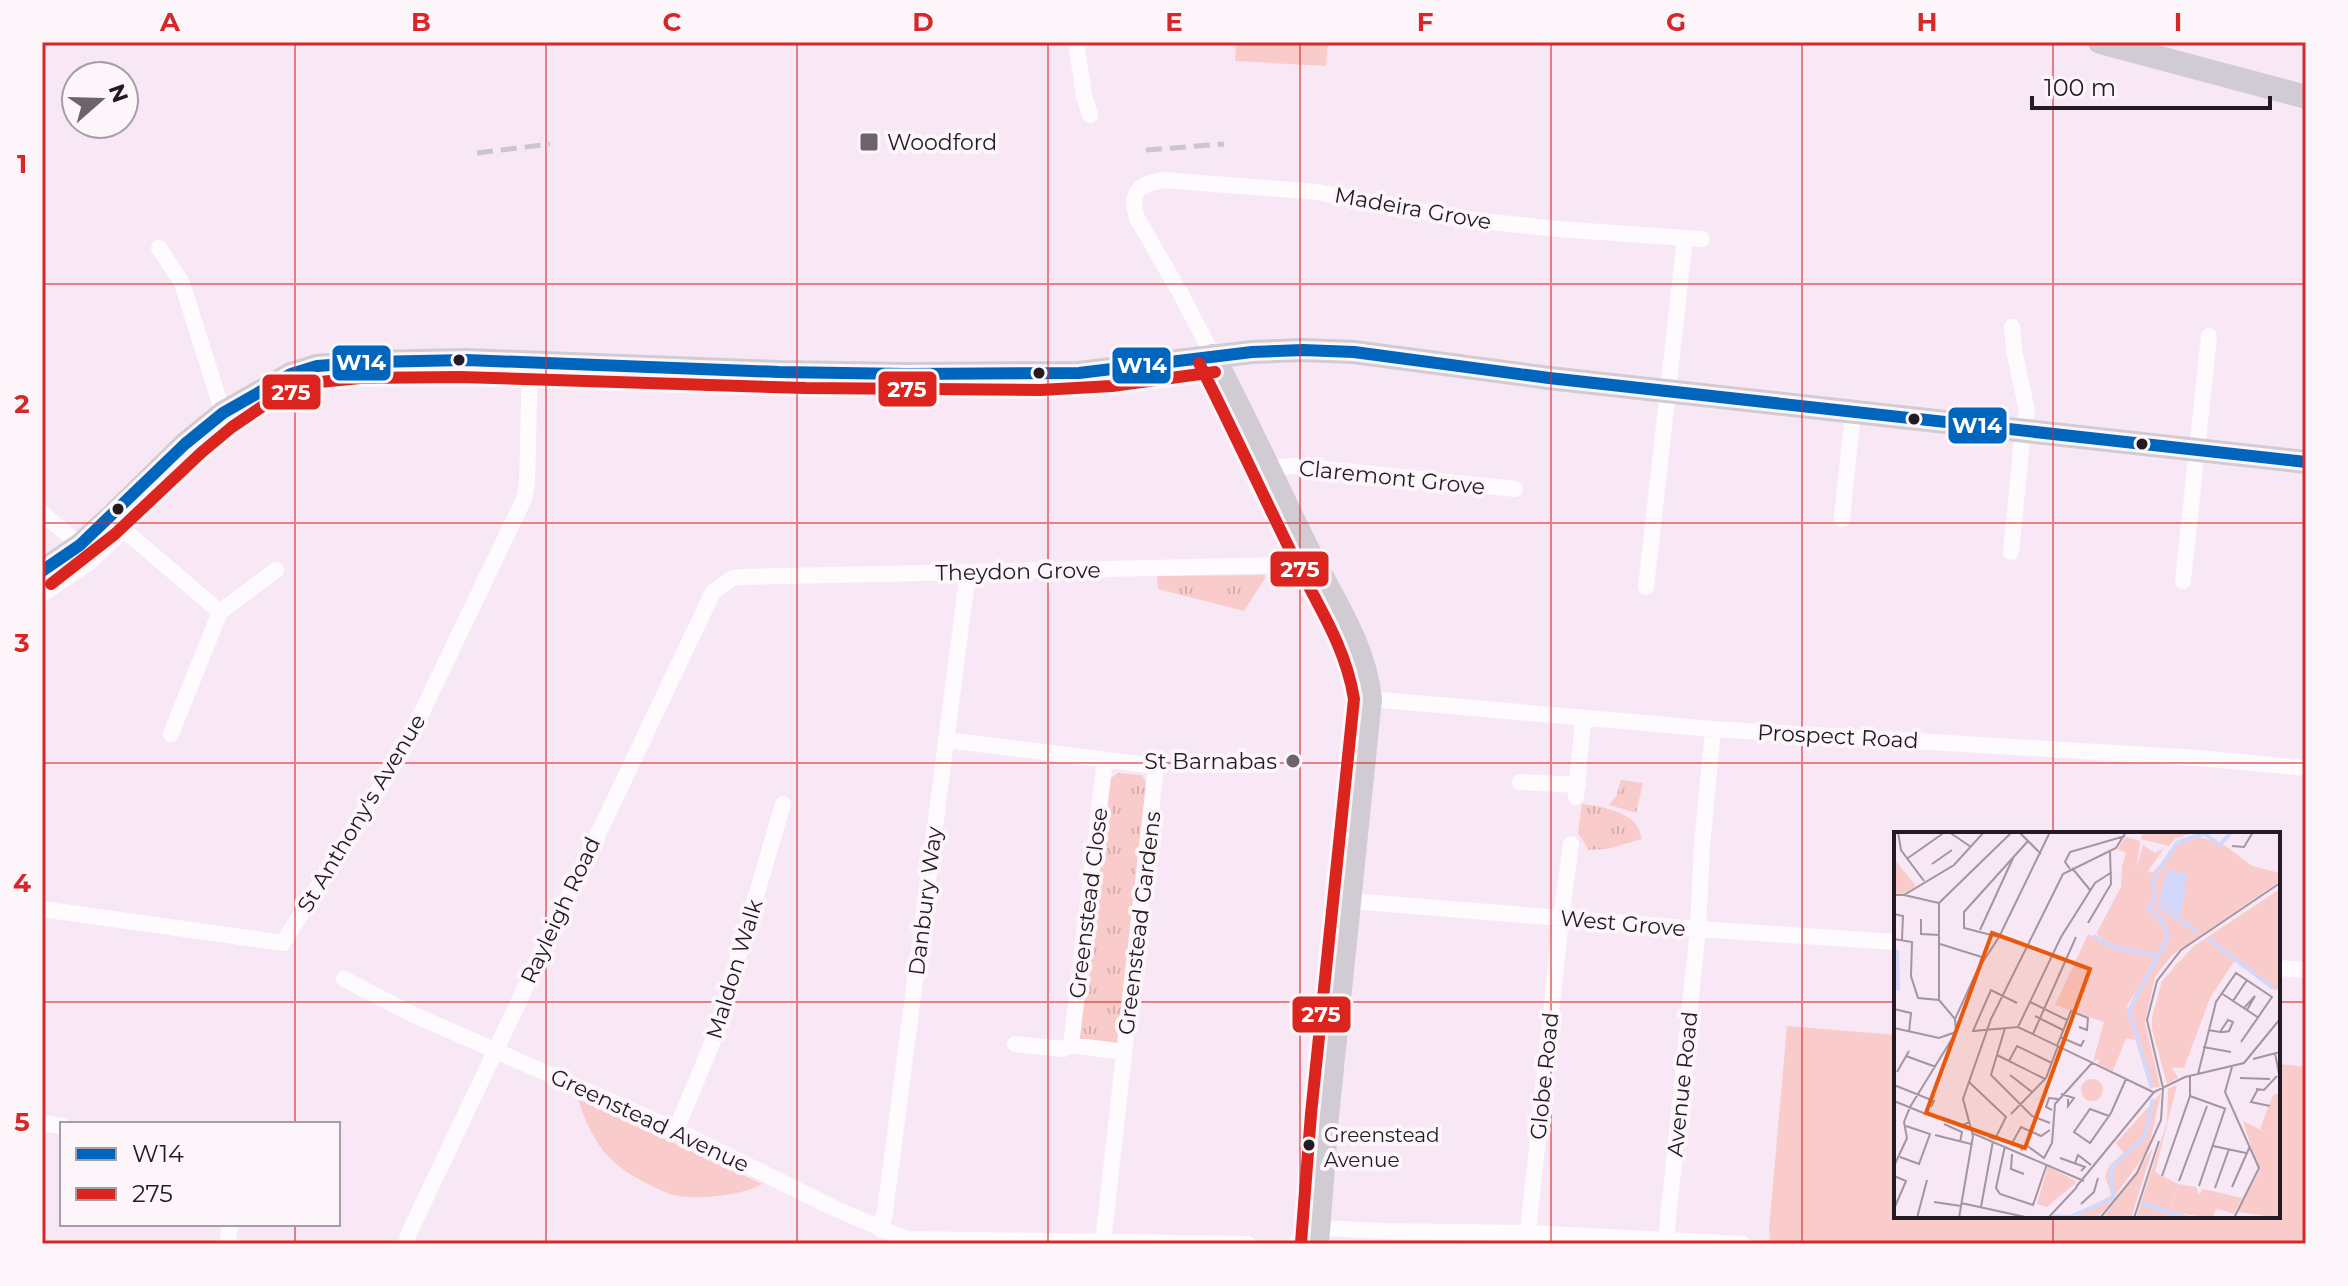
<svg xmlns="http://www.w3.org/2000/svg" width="2348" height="1286" viewBox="0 0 2348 1286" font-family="Montserrat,sans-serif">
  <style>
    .grass { fill: url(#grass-tufts) }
    .park { fill: #f9cccb }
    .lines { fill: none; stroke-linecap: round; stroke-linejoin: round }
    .street { stroke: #fefbfe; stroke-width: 16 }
    .secondary { stroke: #d1ccd3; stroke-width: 24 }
    .rail { stroke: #cbc6ca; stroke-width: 5; stroke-dasharray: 16 8; stroke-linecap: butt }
    .bus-1-casing { stroke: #fcf6fb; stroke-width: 18 }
    .bus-2-casing { stroke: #fcf6fb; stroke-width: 18 }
    .bus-1 { stroke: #0065bd; stroke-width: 12 }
    .bus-2 { stroke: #dc241f; stroke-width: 12 }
    .grid { fill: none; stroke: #d62828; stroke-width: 2; stroke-opacity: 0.55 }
    .poi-dot { fill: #6e626c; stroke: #fcf6fb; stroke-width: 3 }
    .bus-dot { fill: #241a23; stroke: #fcf6fb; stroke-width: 3 }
    .labels { text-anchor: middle; stroke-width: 8; stroke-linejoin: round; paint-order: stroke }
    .bus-label { font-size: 20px; fill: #241a23; stroke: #fcf6fb; text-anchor: start }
    .poi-label { font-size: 22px; fill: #241a23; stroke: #fcf6fb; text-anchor: start }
    .street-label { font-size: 22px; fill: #241a23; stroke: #fcf6fb }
    .inset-river { fill: none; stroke: #d2d7fc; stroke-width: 4 }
    .inset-road { fill: none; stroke: #a395a1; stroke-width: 2 }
    .view { fill: #e8590c; fill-opacity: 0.15; stroke: #e8590c; stroke-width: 4 }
    .inset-edge { fill: none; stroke: #241a23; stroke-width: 4 }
    .line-badge { stroke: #fcf6fb; stroke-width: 3 }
    .badge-label { font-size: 22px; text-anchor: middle; font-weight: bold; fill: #fff }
    .neatline { fill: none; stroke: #d62828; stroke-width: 3 }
    .grid-label { font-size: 26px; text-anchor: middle; font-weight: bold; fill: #d62828 }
  </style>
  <defs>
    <pattern id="grass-tufts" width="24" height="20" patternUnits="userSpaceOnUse" patternTransform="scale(2)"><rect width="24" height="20" fill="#f9cccb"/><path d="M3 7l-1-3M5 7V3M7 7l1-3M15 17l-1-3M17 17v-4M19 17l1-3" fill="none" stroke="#d5afae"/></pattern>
  </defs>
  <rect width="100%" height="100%" fill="#f8e7f5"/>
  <path class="grass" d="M 1265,575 L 1264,580 L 1244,611 L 1158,589 L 1157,576 Z
    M 1118,773 L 1142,775 L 1150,791 L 1119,1047 L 1077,1041 L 1110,779 Z
    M 1621,780 L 1643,783 L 1636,813 L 1609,805 L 1617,795 Z
    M 1582,804 C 1598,806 1621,810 1633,821 C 1638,825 1640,833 1642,839 L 1607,849 L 1589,850 L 1578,833 Z"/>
  <path class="park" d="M 1236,42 L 1328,42 L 1326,66 L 1235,61 Z
    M 1787,1026 L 1896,1035 L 1896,1216 L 2278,1216 L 2278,1064 L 2306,1067 L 2306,1244 L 1770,1244 L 1769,1229 Z
    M 578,1099 L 762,1184 C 742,1196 692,1201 670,1194 C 657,1189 631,1176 620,1167 C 598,1151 586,1124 578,1099 Z"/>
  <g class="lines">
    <path class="street" d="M 1076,42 L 1084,96 L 1090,115
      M 1685,238 L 1702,239
      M 159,248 L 182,283 L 223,413
      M 1213,356 L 1182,296 L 1137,218 C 1129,193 1138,184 1164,180 L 1317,192 L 1463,219 L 1558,229 L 1685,238 L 1646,587
      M 1270,472 L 1281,467 L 1295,466 L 1515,489
      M 42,513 L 80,545
      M 110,518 L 220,612
      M 1842,519 L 1853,411
      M 2011,552 L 2023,430 L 2027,411 L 2014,350 L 2012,327
      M 2183,581 L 2209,336
      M 42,594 L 91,561 L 124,530
      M 1370,699 L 1713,729 L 2198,758 L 2306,768
      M 171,734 L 220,612 L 276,570
      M 946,740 L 1156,766 L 1103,1242
      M 1520,782 L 1578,785
      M 1576,797 L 1583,719
      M 1351,901 L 1698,929 L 1896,942
      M 42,909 L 283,943 L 406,745 L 524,499 L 527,483 L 530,363
      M 2278,968 L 2306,970
      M 344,979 L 412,1014 L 676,1130 L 836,1209 L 906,1239 L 1248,1244
      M 1015,1044 L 1063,1049 L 1071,1045 L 1124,1052
      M 1071,1045 L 1105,760
      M 42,1123 L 62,1126
      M 676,1130 L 715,1036 L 783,804
      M 1318,1228 L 1385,1231 L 1528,1233 L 1743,1244
      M 881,1230 L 885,1212 L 968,572
      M 1528,1233 L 1561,918 L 1571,844
      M 1666,1239 L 1698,929 L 1702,846 L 1713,729
      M 228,1244 L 230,1224
      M 406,1244 L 409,1233 L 713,592 L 733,578 L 743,577 L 1286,565 L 1300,562 L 1310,556
      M 1296,1244 L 1317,1242"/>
    <path class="secondary" d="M 2100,42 L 2306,97
      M 1213,356 C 1247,421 1277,488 1310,554 C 1333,600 1365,646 1370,699 L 1327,1116 L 1317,1244
      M 42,571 L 80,545 L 110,518 L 185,444 L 223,413 L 291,374 L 317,366 L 371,362 L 466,360 L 779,372 L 906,374 L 1079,373 L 1252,352 L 1303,350 L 1354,352 L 1549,378 L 2306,462"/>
    <path class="rail" d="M 1146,150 L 1224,144
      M 477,153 L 550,144"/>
    <g class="bus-1-casing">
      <path id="bus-1" d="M 42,571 L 80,545 L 185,444 L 223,413 L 291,374 L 317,366 L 371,362 L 466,360 L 779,372 L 906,374 L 1079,373 L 1252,352 L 1303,350 L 1354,352 L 1549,378 L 2306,462"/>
    </g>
    <g class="bus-2-casing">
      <path id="bus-2" d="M 1199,363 C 1232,428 1262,493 1294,558 C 1317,604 1346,647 1354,699 L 1311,1114 L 1301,1243
        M 51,584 L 115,534 L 202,452 L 232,427 L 263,406 L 297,389 L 320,382 L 360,378 L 460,377 L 805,388 L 1040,390 L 1112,386 L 1215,372"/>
    </g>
    <use href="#bus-1" class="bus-1"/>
    <use href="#bus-2" class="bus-2"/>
  </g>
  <path class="grid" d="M 295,42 L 295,1124M 546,42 L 546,1244M 797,42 L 797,1244M 1048,42 L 1048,1244M 1300,42 L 1300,1244M 1551,42 L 1551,1244M 1802,42 L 1802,1244M 2053,42 L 2053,834M 42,284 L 2306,284M 42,523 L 2306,523M 42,763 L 2306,763M 42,1002 L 1896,1002M 2278,1002 L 2306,1002M 2053,1216 L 2053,1244M 295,1224 L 295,1244"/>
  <g class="poi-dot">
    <rect x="859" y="132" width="20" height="20" rx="4"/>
    <circle cx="1293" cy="761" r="8"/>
  </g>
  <g class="bus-dot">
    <circle cx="459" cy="360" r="7"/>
    <circle cx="1039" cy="373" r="7"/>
    <circle cx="1914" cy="419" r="7"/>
    <circle cx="2142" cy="444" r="7"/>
    <circle cx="118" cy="509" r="7"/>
    <circle cx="1309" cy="1145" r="7"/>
  </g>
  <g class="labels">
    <g class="bus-label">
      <text x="1324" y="1142">Greenstead<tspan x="1324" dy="25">Avenue</tspan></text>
    </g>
    <g class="poi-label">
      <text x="887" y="150">Woodford</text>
      <text x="1277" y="769" text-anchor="end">St Barnabas</text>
    </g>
    <g class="street-label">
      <text transform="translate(1413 208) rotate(10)" y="8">Madeira Grove</text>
      <text transform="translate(1392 477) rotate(6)" y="8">Claremont Grove</text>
      <text transform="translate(1018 571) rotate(-1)" y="8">Theydon Grove</text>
      <text transform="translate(1838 736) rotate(3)" y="8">Prospect Road</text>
      <text transform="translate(361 813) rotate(-59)" y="8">St Anthony's Avenue</text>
      <text transform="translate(925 901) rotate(-83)" y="8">Danbury Way</text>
      <text transform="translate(1088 903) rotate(-83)" y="8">Greenstead Close</text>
      <text transform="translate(560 910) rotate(-65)" y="8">Rayleigh Road</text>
      <text transform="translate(1139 923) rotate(-83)" y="8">Greenstead Gardens</text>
      <text transform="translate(1623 923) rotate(5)" y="8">West Grove</text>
      <text transform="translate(734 969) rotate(-73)" y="8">Maldon Walk</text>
      <text transform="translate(1544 1076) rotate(-84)" y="8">Globe Road</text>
      <text transform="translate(1682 1084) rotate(-84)" y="8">Avenue Road</text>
      <text transform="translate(650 1120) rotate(25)" y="8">Greenstead Avenue</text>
    </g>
  </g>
  <g transform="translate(1894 832)">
    <rect width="386" height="386" fill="#f8e7f5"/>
    <path d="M 305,5 L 329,12 L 358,34 L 386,41 L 386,49 L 278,123 L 261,145 L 251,190 L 266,255 L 256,256 L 233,180 L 253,133 L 211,123 L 214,114 L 194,102 L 217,113 L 262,115 L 268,108 L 263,88 L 253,82 L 258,41 L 285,12 ZM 386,57 L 386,157 L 380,158 L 314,107 L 263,169 L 266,215 L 284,246 L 273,252 L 258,197 L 258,185 L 268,149 L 300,114 ZM 283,253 L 261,340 L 284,352 L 276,379 L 302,386 L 242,386 L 273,290 L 274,257 ZM 267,261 L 254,318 L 232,324 L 222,311 ZM 386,261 L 386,308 L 385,310 L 366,297 L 379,263 ZM 259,316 L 237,386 L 209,386 Z" fill="#f9cccb"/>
    <path d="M 232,5 L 246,9 L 243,34 L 248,38 L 228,34 L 232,21 L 223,17 ZM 248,317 L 254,318 L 213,375 L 202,386 L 174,386 L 218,363 L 211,345 L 215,334 L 232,318 L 232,323 Z" fill="#f9cccb"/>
    <path d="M 249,0 L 301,0 L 282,6 L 275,14 L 247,7 ZM 249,13 L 261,21 L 270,16 L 254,39 L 258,41 L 258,67 L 253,82 L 263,88 L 270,104 L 261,121 L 217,113 L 202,102 L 227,55 L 228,34 L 246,37 L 243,34 ZM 0,27 L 22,54 L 12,61 L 0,63 ZM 194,102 L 215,115 L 212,122 L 238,118 L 262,124 L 233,174 L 241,208 L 232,206 L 219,239 L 204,232 L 205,227 L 199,230 L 210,190 L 161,173 ZM 314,107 L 341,128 L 316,166 L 290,236 L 275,235 L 266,215 L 263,169 L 281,133 ZM187 258a11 11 0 1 1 22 0a11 11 0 1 1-22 0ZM 349,289 L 386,308 L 386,386 L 343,380 L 365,340 ZM 154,334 L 183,350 L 153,375 L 143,372 ZM 284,352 L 302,355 L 305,363 L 309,357 L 327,361 L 319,386 L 276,380 Z" fill="#f9cccb"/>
    <path d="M 327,361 L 348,366 L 340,382 L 321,376 Z" fill="#f9cccb"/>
    <path d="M 273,37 L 295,43 L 288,54 L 292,55 L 286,84 L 265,70 Z" fill="#d2d7fc"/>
    <path class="inset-river" d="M 263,73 L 304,100M 199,104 L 219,115 L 265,124M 313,106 L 379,156M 3,118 L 4,158M 258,256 L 235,179 L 274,105 L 268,88 L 255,77 L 261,64 L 259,47 L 283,11 L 310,1 L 326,13 L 337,0M 247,371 L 293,386M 159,384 L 176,385 L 219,366 L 217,336 L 251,304 L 259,267"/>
    <path class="inset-road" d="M 4,0 L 7,18 L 30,49M 55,0 L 77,15M 125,0 L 147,22M 338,14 L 350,15 L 359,0M 14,26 L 51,0M 38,32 L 58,18M 178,36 L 196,58M 176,37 L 171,30 L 176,20 L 231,4M 0,63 L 10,63 L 60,33 L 90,0M 10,63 L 45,71 L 45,168M 45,71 L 118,0M 0,82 L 9,84 L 8,108M 27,87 L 27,102 L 46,103M 194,91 L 217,52 L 216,20M 86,98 L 120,24M 105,105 L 70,96 L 70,80 L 134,9M 0,107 L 18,110 L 17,144 L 24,166 L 45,168 L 61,187M 46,112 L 91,126M 327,161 L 365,186M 339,169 L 353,148M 136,170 L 173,188M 123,171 L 97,158 L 79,199 L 124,195 L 261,261M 350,176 L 361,164 L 353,178M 0,177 L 17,181 L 15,200M 141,184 L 169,198M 124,195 L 167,105 L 201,51 L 218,40M 0,196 L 45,206 L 62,200M 111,196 L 97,243 L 138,284 L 156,291M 314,198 L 326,200 L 330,200 L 335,199 L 339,190 L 334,188 L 326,200M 62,199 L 61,187 L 83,139 L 105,105 L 156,0M 139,202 L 182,105M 166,205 L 187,214 L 190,208M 163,214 L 177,179 L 194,186 L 193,198 L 185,195M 309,215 L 337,220M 381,221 L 386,247M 103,223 L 151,247M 12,224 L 42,235M 359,227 L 386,220M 115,229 L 123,214 L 158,231M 338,235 L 331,260 L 365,336 L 340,386M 3,240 L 15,219M 304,242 L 322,170 L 342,141 L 378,165 L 347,210M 116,243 L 138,260M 346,246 L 376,247M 75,250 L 112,285 L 101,307 L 95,305M 0,253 L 40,269 L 37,275M 362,257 L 370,258 L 383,244M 364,257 L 357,270 L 376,274M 167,262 L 180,266 L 174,274 L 174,267M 296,264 L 332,277M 0,269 L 32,282M 158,278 L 152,275 L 155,266 L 164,267M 117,282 L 152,246 L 164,214M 215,284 L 196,277 L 180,300 L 196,311 L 217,281 L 232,247M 49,286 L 69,293 L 76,290M 50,292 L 68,300 L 66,310M 78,301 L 190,349M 41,303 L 77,312M 117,313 L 127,295 L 147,304 L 156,298M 111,314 L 102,356 L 106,362 L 139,373 L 153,332M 319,314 L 352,321M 127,318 L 132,313 L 150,326 L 158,311 L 161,272 L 198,231M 118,322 L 117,337 L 130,342M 6,325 L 25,332 L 36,302 L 12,294M 166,326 L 191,335 L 187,339M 181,331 L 184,323 L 197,333M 0,334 L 13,306 L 10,290 L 16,275 L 61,202M 0,344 L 12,349 L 0,377M 268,344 L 296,264 L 296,244M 285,349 L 313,274M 305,354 L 331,277M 182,355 L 260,260 L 291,245 L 350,231 L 386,187M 338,355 L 356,314M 321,356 L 335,317M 40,370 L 67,374M 67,371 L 136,386M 187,372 L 200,360 L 204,346M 87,375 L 99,309M 23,386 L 33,348M 65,386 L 79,304 L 69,267 L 97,187 L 169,42 L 222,16 L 232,0M 154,386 L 183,355M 206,386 L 243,341 L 267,288 L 269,256 L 253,188 L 263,149 L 287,118 L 386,51M 240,386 L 265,309"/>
    <path class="view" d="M 98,101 L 196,137 L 131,316 L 32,281 Z"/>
    <rect width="386" height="386" class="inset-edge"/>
  </g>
  <g class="line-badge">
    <rect x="331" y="344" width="61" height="38" rx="8" fill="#0065bd"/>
    <rect x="1111" y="346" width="61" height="39" rx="8" fill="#0065bd"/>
    <rect x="877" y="370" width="61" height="38" rx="8" fill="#dc241f"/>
    <rect x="261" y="373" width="61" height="38" rx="8" fill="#dc241f"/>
    <rect x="1947" y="406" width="61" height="39" rx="8" fill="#0065bd"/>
    <rect x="1269" y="550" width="61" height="38" rx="8" fill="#dc241f"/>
    <rect x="1291" y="995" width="61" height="39" rx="8" fill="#dc241f"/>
  </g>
  <g class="badge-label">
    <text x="361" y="370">W14</text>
    <text x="1142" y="373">W14</text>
    <text x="907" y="397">275</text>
    <text x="291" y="400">275</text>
    <text x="1977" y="433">W14</text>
    <text x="1300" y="577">275</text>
    <text x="1321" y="1022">275</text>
  </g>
  <rect width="2348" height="1286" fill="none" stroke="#fcf6fb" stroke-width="88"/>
  <rect x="60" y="1122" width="280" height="104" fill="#fcf6fb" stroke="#a69ea5" stroke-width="2"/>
  <rect x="76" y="1148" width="40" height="12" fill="#0065bd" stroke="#a69ea5" stroke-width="2"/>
  <text x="132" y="1162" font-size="24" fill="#241a23">W14</text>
  <rect x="76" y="1188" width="40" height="12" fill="#dc241f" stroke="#a69ea5" stroke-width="2"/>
  <text x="132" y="1202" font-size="24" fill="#241a23">275</text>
  <g transform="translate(100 100) rotate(70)"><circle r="38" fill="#fcf6fb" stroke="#a69ea5" stroke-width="2"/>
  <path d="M0-6L14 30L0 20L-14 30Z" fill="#6e626c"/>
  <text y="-12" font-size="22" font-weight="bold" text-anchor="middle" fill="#241a23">N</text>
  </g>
  <path d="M2032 96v12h238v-12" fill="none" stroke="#241a23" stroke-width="4"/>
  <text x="2044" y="96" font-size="24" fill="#241a23" stroke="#fcf6fb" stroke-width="6" paint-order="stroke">100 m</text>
  <rect x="44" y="44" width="2260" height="1198" class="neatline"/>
  <g class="grid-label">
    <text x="170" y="31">A</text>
    <text x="421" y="31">B</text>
    <text x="672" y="31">C</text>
    <text x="923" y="31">D</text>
    <text x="1174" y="31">E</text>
    <text x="1425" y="31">F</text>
    <text x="1676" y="31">G</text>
    <text x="1927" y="31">H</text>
    <text x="2178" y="31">I</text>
    <text x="22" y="173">1</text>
    <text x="22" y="413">2</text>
    <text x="22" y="652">3</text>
    <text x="22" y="892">4</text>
    <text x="22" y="1131">5</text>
  </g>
</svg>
